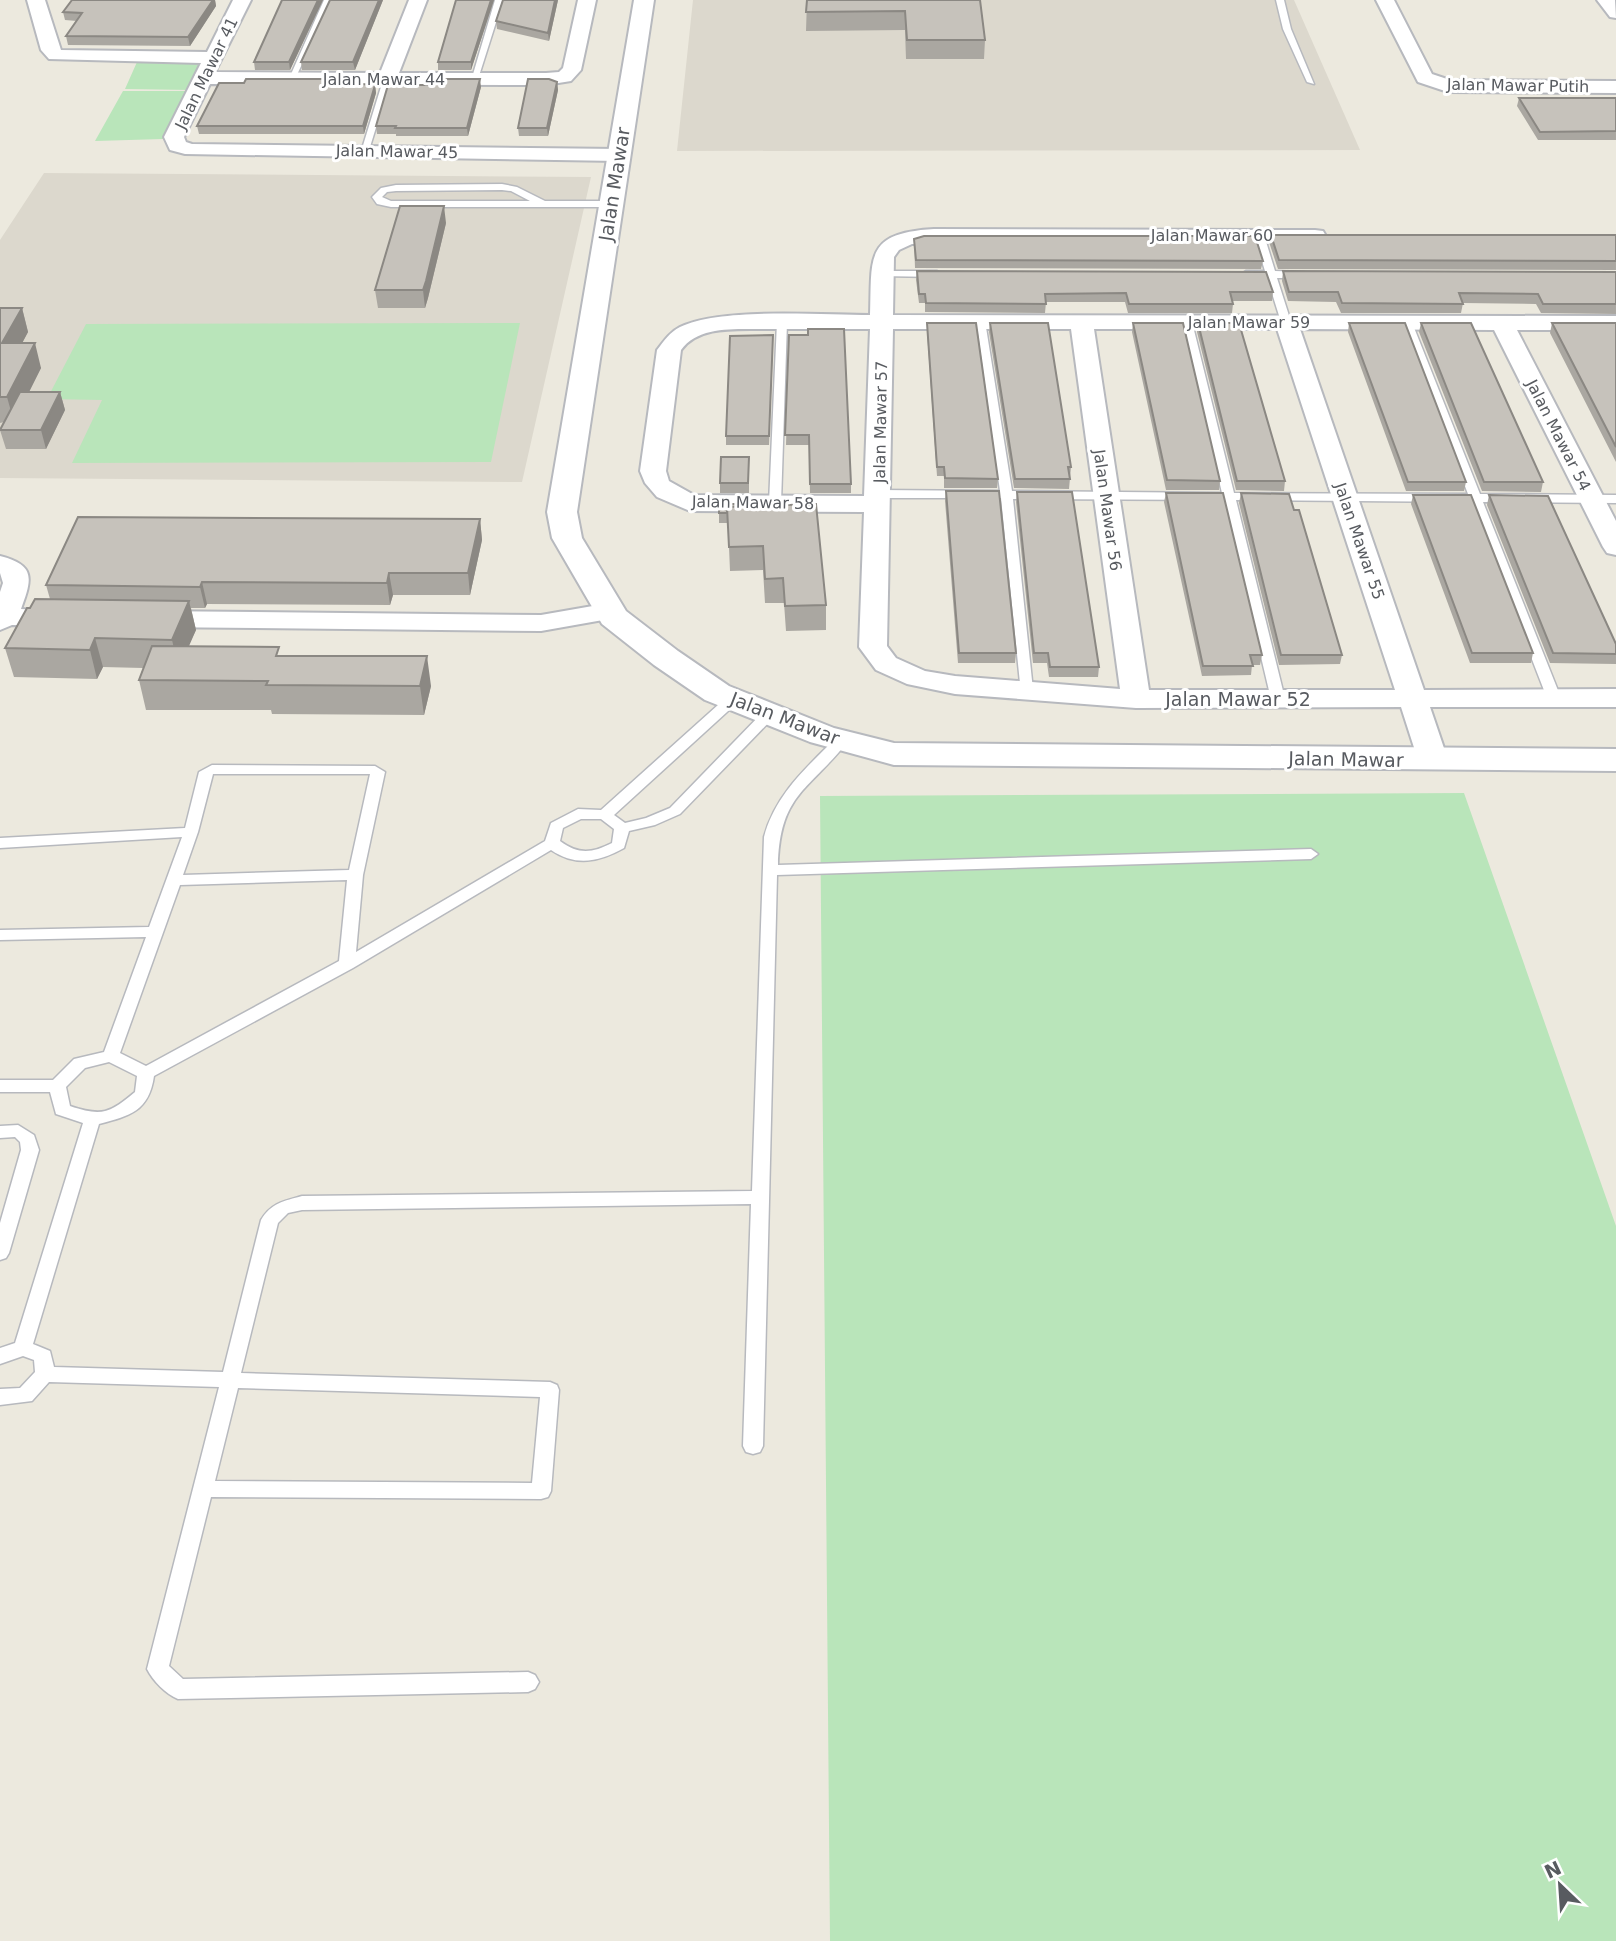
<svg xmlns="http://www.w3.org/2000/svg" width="1616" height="1941" viewBox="0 0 1616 1941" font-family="'DejaVu Sans',sans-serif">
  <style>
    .education { fill: #dcd8cd }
    .green { fill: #b9e5ba }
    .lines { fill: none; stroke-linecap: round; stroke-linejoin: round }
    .service-casing { stroke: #b7b9be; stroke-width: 3 }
    .minor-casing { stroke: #b7b9be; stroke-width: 4 }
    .tertiary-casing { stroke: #b7b9be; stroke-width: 4 }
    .service { fill: #fff; fill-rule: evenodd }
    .minor { fill: #fff; fill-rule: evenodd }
    .tertiary { fill: #fff; fill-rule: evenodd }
    .wall { fill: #aaa7a1 }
    .shaded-wall { fill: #8b8883 }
    .building { fill: #c6c2bb; stroke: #8b8883; stroke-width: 2 }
    .labels { text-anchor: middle; stroke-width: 6; stroke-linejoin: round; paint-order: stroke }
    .far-street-label { font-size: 16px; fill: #585b60; stroke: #fff }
    .street-label { font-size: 19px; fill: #585b60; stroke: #fff }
  </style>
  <rect width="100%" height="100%" fill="#ece9de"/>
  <path class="education" d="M 693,0 L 1294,0 L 1360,150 L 677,151 Z
    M 44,173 L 591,177 L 522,482 L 0,478 L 0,240 Z"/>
  <path class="green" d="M 137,62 L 203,62 L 191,90 L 125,89 Z
    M 123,91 L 188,91 L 163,139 L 95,141 Z
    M 520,323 L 491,462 L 72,463 L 102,400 L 47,399 L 86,324 Z
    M 1464,793 L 1616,1226 L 1616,1941 L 830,1941 L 820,796 Z"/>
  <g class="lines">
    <g class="service-casing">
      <path id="service" d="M 324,0 L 332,0 L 295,79 L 288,81 Z
        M 495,0 L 503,0 L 478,79 L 471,81 Z
        M 1276,0 L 1284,0 L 1291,29 L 1314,84 L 1307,82 L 1283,29 Z
        M 384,77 L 391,79 L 369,150 L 361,152 Z
        M 502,184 L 517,187 L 545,201 L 611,201 L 616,204 L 611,207 L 391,207 L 377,204 L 372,197 L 381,188 L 396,185 ZM 502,190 L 511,191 L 530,201 L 391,201 L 382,197 L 387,192 L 396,191 Z
        M 1259,232 L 1264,235 L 1275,271 L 1304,272 L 1309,275 L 1304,278 L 1277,278 L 1291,322 L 1290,324 L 1281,322 L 1267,277 L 1246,277 L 1241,274 L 1246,271 L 1265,271 L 1254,235 Z
        M 883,271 L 937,271 L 942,274 L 937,277 L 879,276 L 879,272 Z
        M 782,319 L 787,322 L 781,503 L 775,507 L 769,503 L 777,322 Z
        M 976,319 L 985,321 L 1012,491 L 1222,493 L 1182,322 L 1187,319 L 1192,322 L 1234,493 L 1468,494 L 1402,322 L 1411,320 L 1480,494 L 1616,495 L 1616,503 L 1483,502 L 1561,698 L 1554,702 L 1547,698 L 1471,502 L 1236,500 L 1285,699 L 1278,703 L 1271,699 L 1224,500 L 1013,499 L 1033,690 L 1031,693 L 1021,693 L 1001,498 L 878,498 L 872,494 L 878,490 L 1000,491 Z
        M 733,695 L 738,696 L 740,699 L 738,702 L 614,815 L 625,823 L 646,818 L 670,808 L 764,711 L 774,711 L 776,714 L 774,717 L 680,814 L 655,825 L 629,831 L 624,848 C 599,862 576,867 551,850 L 353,968 L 154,1076 C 149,1111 130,1116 99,1124 L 33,1344 L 50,1351 L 54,1367 L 223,1372 L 261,1220 C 271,1203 284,1201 302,1196 L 752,1191 L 764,837 C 775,795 806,768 836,738 L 846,738 L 848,741 C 809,791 780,793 778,865 L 1311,849 L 1318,854 L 1311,859 L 777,875 L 763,1446 L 760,1452 L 753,1454 L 746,1452 L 743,1446 L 751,1204 L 302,1210 L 288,1213 L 278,1223 L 241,1373 L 550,1382 L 557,1385 L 559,1390 L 551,1491 L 548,1497 L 541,1499 L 211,1497 L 169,1666 L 183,1679 L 528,1672 L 535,1675 L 539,1682 L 535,1689 L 528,1692 L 178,1699 C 166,1694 153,1681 147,1669 L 219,1387 L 49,1382 L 32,1401 L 0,1405 L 0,1389 L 20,1388 L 35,1372 L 34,1360 L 23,1356 L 0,1364 L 0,1348 L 15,1343 L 83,1123 L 56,1114 L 50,1092 L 0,1092 L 0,1080 L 53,1080 L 74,1059 L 104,1052 L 146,937 L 0,940 L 0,930 L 149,927 L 182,837 L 0,848 L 0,838 L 185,828 L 199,772 L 212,765 L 375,766 L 385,772 L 363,875 L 356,952 L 545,841 L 551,823 L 578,809 L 601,810 L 728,696 ZM 213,774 L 370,774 L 349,870 L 183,875 L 198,832 ZM 581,819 L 601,819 L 614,829 L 612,843 C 592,853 579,855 560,841 L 563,828 ZM 347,880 L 339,961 L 146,1066 L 120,1053 L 180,885 ZM 109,1062 L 137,1076 L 135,1092 C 110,1113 102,1117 70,1106 L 66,1087 L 85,1068 ZM 238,1388 L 540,1397 L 532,1483 L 215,1481 Z
        M 18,1125 L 34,1135 L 39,1150 L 9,1253 L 6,1258 L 0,1260 L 0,1223 L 21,1150 L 20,1142 L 15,1137 L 0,1138 L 0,1126 Z"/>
    </g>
    <g class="minor-casing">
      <path id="minor" d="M 27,0 L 45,0 L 61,50 L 207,52 L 233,0 L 251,0 L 215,72 L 380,73 L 409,0 L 427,0 L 399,73 L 546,73 L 559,72 L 563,68 L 578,0 L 596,0 L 581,70 L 571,81 L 546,85 L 210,84 L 184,137 L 186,142 L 192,144 L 619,149 L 626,151 L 629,155 L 626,159 L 619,161 L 185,154 L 170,150 L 164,137 L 201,63 L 49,59 L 41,50 Z
        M 1376,0 L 1394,0 L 1432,74 L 1450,80 L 1616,81 L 1616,93 L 1448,92 L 1418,82 Z
        M 1597,0 L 1615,0 L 1616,18 L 1610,17 Z
        M 934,229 L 1315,230 L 1323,231 L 1326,236 L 1323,241 L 1315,242 L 912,244 L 899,250 L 894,257 L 893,315 L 1616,316 L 1616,330 L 1517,330 L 1616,521 L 1616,555 L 1607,553 L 1603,547 L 1494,330 L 1300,329 L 1424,690 L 1616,689 L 1616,707 L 1430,707 L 1448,760 L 1444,766 L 1433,769 L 1422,766 L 1418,760 L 1401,707 L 1136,708 L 955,694 L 907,684 L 876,670 L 859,647 L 864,512 L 690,511 L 657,497 L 645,483 L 640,471 L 657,350 C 664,341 670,332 680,327 C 720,307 823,315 870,315 C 872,257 864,233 934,229 ZM 754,329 L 870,329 L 864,496 L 694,495 L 669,481 L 666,471 L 681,350 C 697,328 728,329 754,329 ZM 893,329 L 1071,329 L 1120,689 L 955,676 L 925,671 L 896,658 L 887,646 ZM 1094,329 L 1277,329 L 1395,690 L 1149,690 Z
        M 0,556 C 36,565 32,579 21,609 L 76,612 L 80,618 L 76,624 L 66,626 L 12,625 L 0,630 L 0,592 L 3,583 L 0,573 Z
        M 610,603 L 620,605 L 624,611 L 620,617 L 541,631 L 148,627 L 138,625 L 134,619 L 138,613 L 148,611 L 541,615 Z"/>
    </g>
    <g class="tertiary-casing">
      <path id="tertiary" d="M 634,0 L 654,0 L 577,512 L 582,538 L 626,611 L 678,651 L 729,686 L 834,728 L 894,743 L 1616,749 L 1616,771 L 894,765 L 810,742 L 705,700 L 654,665 L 602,624 L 552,538 L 547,512 Z"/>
    </g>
    <use href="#service" class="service"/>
    <use href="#minor" class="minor"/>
    <use href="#tertiary" class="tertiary"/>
  </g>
  <path class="wall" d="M 72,0 L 215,0 L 216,6 L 190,46 L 68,45 L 66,36 L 77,21 L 65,20 L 63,12 Z
    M 282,0 L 323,0 L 290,70 L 255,70 L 254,62 Z
    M 330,0 L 383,0 L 355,70 L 302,70 L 301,62 Z
    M 456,0 L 494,0 L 471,70 L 438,70 L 438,62 Z
    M 558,0 L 549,41 L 497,29 L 496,21 Z
    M 807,0 L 980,0 L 985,40 L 984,59 L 906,59 L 905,30 L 806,31 Z
    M 557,82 L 558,90 L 548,136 L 519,136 L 518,128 Z
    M 348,83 L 375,85 L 376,93 L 364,134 L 199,134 L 197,126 Z
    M 481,87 L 468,136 L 396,136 L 396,134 L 377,134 L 376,126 Z
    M 1519,98 L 1616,98 L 1616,140 L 1538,140 L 1517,106 Z
    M 446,223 L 428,298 L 425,308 L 378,308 L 375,290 Z
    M 1271,235 L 1616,235 L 1616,270 L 1278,269 L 1270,245 Z
    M 914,239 L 1263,261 L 1261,269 L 915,268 Z
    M 917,271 L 1273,292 L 1272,301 L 1232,301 L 1233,304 L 1232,313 L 1128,313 L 1125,302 L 1046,302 L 1045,313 L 925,312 L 925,303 L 919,303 L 916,280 Z
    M 1283,271 L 1616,272 L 1616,314 L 1541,313 L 1536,304 L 1463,303 L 1461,313 L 1341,313 L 1336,302 L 1288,301 L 1282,281 Z
    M 0,308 L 22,308 L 28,332 L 22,343 L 41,368 L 29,392 L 60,392 L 65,410 L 46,449 L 6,449 L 0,430 L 4,422 L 0,423 Z
    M 927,323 L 998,479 L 997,488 L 944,488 L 944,476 L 937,476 L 927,332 Z
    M 990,323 L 1071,467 L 1069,489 L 1014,488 L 989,332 Z
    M 1133,323 L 1220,481 L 1219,490 L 1166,490 L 1132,332 Z
    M 1198,323 L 1285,481 L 1284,491 L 1236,490 L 1197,332 Z
    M 1349,323 L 1466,482 L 1464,491 L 1406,491 L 1348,332 Z
    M 1421,323 L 1543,482 L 1541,492 L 1482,491 L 1419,332 Z
    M 1552,323 L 1616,323 L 1616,462 L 1550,333 Z
    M 789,335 L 851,484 L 851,493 L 810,493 L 809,445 L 786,445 Z
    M 773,344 L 769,445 L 726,445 L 726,436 Z
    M 749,457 L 749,493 L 720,493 L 720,483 Z
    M 946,491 L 1016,653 L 1015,663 L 958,663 L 945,501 Z
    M 1017,492 L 1099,667 L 1098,677 L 1049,677 L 1047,663 L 1033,663 L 1016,502 Z
    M 1166,493 L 1262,655 L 1260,665 L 1252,665 L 1251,675 L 1202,676 L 1164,502 Z
    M 1241,493 L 1342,655 L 1340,664 L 1279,665 L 1239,503 Z
    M 1413,495 L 1533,653 L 1531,663 L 1470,663 L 1411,504 Z
    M 1489,495 L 1616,644 L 1616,664 L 1550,663 L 1487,505 Z
    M 748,506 L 826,605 L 826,630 L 786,631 L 784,603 L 765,603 L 763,570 L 730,571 L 728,523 L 719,523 L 719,513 Z
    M 480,519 L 482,540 L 470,595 L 393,595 L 390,605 L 207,604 L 205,608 L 191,608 L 196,630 L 188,646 L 280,656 L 431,686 L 424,715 L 272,714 L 271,710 L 146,710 L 139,680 L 143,668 L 103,667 L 97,679 L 14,677 L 5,648 L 30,608 L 50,599 L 46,585 Z"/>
  <path class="shaded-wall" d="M 213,0 L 215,0 L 216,6 L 190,46 L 188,37 Z
    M 318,0 L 323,0 L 290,70 L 289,62 Z
    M 379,0 L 383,0 L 355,70 L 353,62 Z
    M 491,0 L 494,0 L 471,70 L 471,62 Z
    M 555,0 L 558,0 L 549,41 L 548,33 Z
    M 480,79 L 481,87 L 468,136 L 467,128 Z
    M 557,82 L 558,90 L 548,136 L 547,128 Z
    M 375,85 L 376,93 L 364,134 L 363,126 Z
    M 444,206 L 446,223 L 428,298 L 425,308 L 423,290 Z
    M 22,308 L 28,332 L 9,368 L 2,343 Z
    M 35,343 L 41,368 L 14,422 L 7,397 Z
    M 60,392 L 65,410 L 46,449 L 41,430 Z
    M 480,519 L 482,540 L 470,595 L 468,573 Z
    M 389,573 L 393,595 L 390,605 L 387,583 Z
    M 202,582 L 207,604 L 205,608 L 200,587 Z
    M 189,601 L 196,630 L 179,669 L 172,640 Z
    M 95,638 L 103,667 L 97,679 L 90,650 Z
    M 427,656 L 431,686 L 424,715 L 420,686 Z"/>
  <path class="building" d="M 72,0 L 213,0 L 188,37 L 66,36 L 82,13 L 63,12 Z
    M 282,0 L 318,0 L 289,62 L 254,62 Z
    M 330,0 L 379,0 L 353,62 L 301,62 Z
    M 456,0 L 491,0 L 471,62 L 438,62 Z
    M 503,0 L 555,0 L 548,33 L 496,21 Z
    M 807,0 L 980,0 L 985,40 L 907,40 L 905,11 L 806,12 Z
    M 246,79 L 347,79 L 346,83 L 375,85 L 363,126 L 197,126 L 219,83 L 244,83 Z
    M 432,79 L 480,79 L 467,128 L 395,128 L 396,126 L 376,126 L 388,85 L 430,85 Z
    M 528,79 L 549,79 L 557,82 L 547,128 L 518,128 Z
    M 1519,98 L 1616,98 L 1616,131 L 1540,132 Z
    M 400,206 L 444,206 L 426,281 L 423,290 L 375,290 Z
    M 1271,235 L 1616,235 L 1616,261 L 1279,260 Z
    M 924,236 L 1255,236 L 1263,261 L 916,260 L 914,239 Z
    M 917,271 L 1266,272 L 1273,292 L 1230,292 L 1233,304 L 1129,304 L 1126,293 L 1045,294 L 1046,304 L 926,303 L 925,294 L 919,294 Z
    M 1283,271 L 1616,272 L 1616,304 L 1543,304 L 1538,294 L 1459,293 L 1463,304 L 1342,303 L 1338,292 L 1289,292 Z
    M 0,308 L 22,308 L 2,343 L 35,343 L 7,397 L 0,397 Z
    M 927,323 L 976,323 L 998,479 L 945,478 L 944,467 L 937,467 Z
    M 990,323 L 1048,323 L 1071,467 L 1068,467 L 1070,479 L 1015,479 Z
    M 1133,323 L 1183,323 L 1220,481 L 1167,480 Z
    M 1198,323 L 1239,323 L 1285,481 L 1237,481 Z
    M 1349,323 L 1405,323 L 1466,482 L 1408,482 Z
    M 1421,323 L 1471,323 L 1543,482 L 1484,482 Z
    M 1552,323 L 1616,323 L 1616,447 Z
    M 808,329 L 844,329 L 851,484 L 810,484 L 809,435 L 785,435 L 789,335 L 808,335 Z
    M 773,335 L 769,436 L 726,436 L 730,336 Z
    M 20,392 L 60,392 L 41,430 L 0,430 Z
    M 721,457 L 749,457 L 748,483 L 720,483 Z
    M 946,491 L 999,491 L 1016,653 L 959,653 Z
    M 1017,492 L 1072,492 L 1099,667 L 1050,667 L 1048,653 L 1034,653 Z
    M 1166,493 L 1223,493 L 1262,655 L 1250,655 L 1253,666 L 1203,666 Z
    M 1241,493 L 1289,494 L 1294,510 L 1299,510 L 1342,655 L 1281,655 Z
    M 1413,495 L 1471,495 L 1533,653 L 1472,653 Z
    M 1489,495 L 1548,496 L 1616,644 L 1616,654 L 1553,653 Z
    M 719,504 L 748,504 L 748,506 L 727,507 L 727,513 L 719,513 Z
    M 816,504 L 826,605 L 785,606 L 783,578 L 765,579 L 763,546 L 729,547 L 727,507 Z
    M 78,517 L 480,519 L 468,573 L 389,573 L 387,583 L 202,582 L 200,587 L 46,585 Z
    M 35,599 L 189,601 L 172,640 L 95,638 L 90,650 L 5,648 L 27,608 L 30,608 Z
    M 152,646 L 279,647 L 276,656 L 427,656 L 420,686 L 266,685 L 268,681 L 139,680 Z"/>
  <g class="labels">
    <g class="far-street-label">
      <text transform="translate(206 73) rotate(-64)" y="6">Jalan Mawar 41</text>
      <text x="384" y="85">Jalan Mawar 44</text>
      <text transform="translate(1518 85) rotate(1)" y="6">Jalan Mawar Putih</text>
      <text transform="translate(397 151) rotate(1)" y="6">Jalan Mawar 45</text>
      <text x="1212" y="241">Jalan Mawar 60</text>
      <text x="1249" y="328">Jalan Mawar 59</text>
      <text transform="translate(880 422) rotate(-89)" y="6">Jalan Mawar 57</text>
      <text transform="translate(1559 435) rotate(63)" y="6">Jalan Mawar 54</text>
      <text transform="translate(753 502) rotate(1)" y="6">Jalan Mawar 58</text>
      <text transform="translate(1108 510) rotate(82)" y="6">Jalan Mawar 56</text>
      <text transform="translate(1360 541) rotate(71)" y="6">Jalan Mawar 55</text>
    </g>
    <g class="street-label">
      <text transform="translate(614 184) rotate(-81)" y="7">Jalan Mawar</text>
      <text x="1238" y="706">Jalan Mawar 52</text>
      <text transform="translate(785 718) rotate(21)" y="7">Jalan Mawar</text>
      <text transform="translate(1346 759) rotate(1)" y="7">Jalan Mawar</text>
    </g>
  </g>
  <g transform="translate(1560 1885) rotate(335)" stroke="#ffffff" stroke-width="5" paint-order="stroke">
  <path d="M0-5L12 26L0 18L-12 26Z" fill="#585b60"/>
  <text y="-10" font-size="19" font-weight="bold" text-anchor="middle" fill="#585b60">N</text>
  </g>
</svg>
